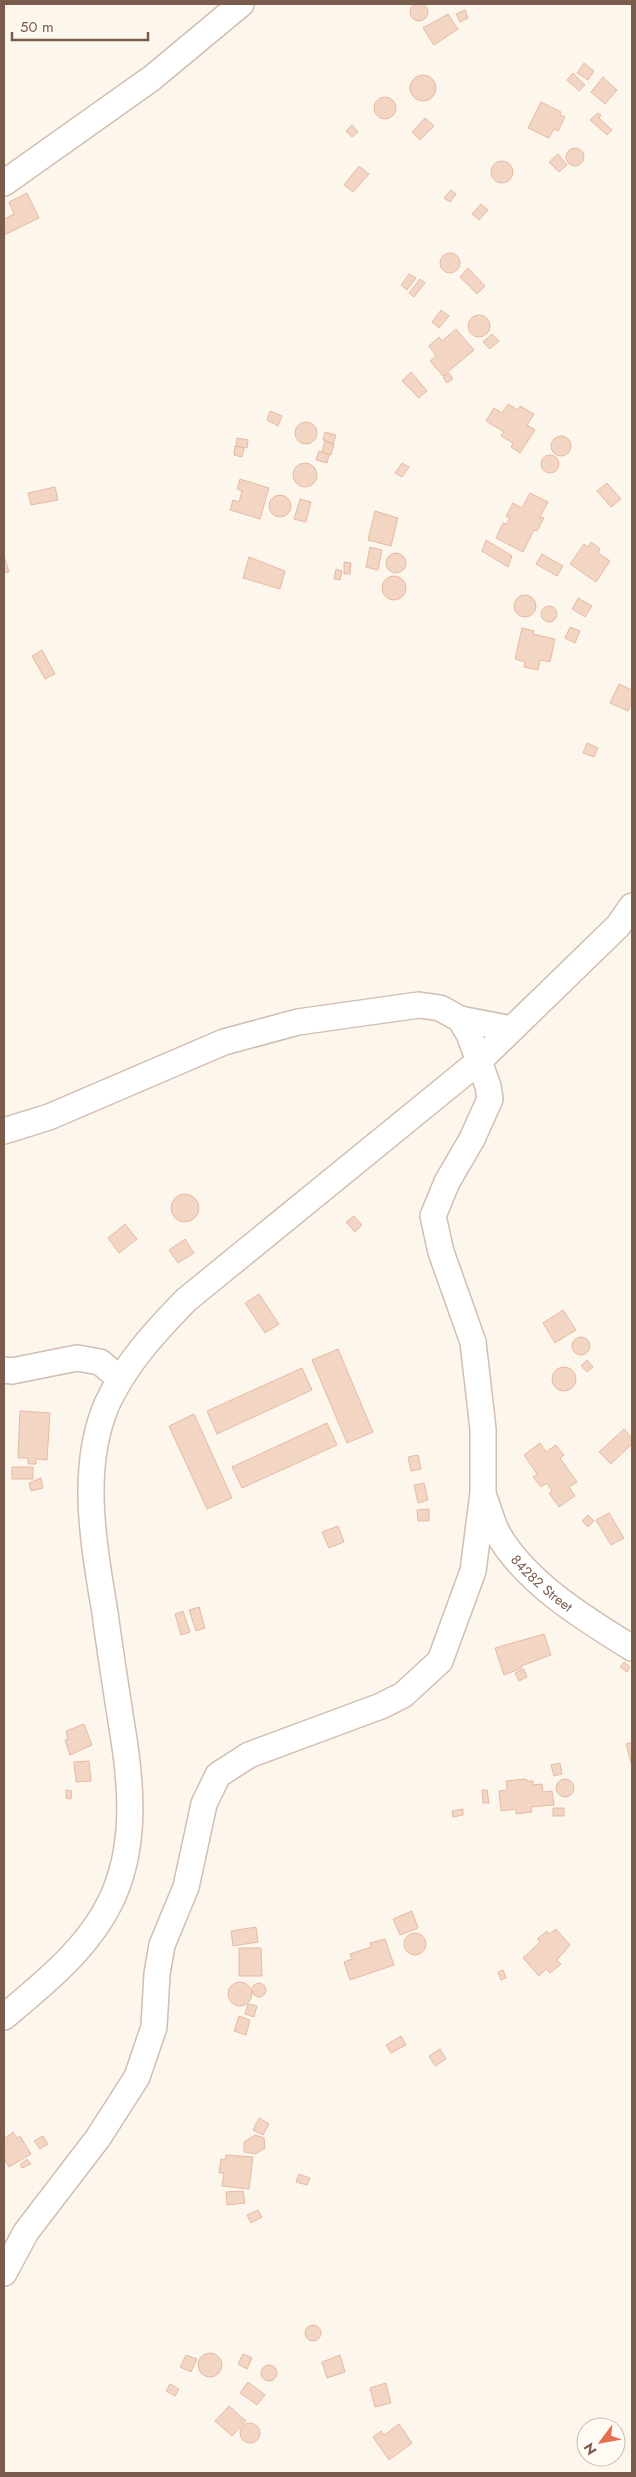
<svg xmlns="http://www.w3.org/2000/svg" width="636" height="2477" viewBox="0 0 636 2477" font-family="Jost,sans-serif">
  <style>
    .building { fill: #f3d5c3; stroke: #e6bba3 }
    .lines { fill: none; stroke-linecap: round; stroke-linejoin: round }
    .minor-casing { stroke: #d1beb0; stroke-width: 28 }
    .minor { stroke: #fff; stroke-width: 25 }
    .labels { text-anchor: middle; stroke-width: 4; stroke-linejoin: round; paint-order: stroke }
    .street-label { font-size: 14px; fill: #7a5c4d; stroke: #fffaf3 }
  </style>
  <rect width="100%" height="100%" fill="#fdf6ec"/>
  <path class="building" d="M410 12a9 9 0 1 1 18 0a9 9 0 1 1-18 0Z
    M 465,10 L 468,18 L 460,22 L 456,14 Z
    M 448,14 L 458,29 L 434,45 L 423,28 Z
    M 584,63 L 594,71 L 588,80 L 577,73 Z
    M 573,73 L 585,85 L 579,91 L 567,80 Z
    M410 88a13 13 0 1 1 26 0a13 13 0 1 1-26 0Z
    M 603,77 L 617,90 L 605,104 L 591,92 Z
    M374 108a11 11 0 1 1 22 0a11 11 0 1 1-22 0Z
    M 541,102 L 561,112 L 560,115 L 565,117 L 558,131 L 554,129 L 549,138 L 528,128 Z
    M 598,113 L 601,115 L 599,118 L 612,130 L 607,135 L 590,120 Z
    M 425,118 L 434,126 L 420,140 L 412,132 Z
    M 352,125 L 358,132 L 352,137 L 346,131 Z
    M566 157a9 9 0 1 1 18 0a9 9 0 1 1-18 0Z
    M 558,154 L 567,165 L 559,172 L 549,162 Z
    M491 172a11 11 0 1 1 22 0a11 11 0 1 1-22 0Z
    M 359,166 L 369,174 L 353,192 L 344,185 Z
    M 451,190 L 456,194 L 450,202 L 444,198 Z
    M 27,193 L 39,218 L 4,235 L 4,219 L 14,214 L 9,202 Z
    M 481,204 L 488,210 L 479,220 L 472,214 Z
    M440 263a10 10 0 1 1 20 0a10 10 0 1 1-20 0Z
    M 468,268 L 485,286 L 477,294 L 460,277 Z
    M 409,274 L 416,278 L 407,290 L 401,285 Z
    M 420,279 L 425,283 L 414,297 L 409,293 Z
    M 441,310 L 449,316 L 439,328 L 432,322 Z
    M468 326a11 11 0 1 1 22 0a11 11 0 1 1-22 0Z
    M 456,329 L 474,350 L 443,376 L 430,361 L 436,356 L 429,346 L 439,337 L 442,341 Z
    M 492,334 L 499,341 L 490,349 L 483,342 Z
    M 411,372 L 427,391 L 419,398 L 402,381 Z
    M 449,373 L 453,379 L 447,383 L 443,377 Z
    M 508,404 L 518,410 L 520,406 L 534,414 L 527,425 L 535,430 L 520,453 L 511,447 L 513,443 L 501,436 L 504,432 L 486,421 L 494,408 L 502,413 Z
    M 270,411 L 282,416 L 278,426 L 267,420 Z
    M295 433a11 11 0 1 1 22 0a11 11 0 1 1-22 0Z
    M 325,432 L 336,435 L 333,444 L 323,440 Z
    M551 446a10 10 0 1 1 20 0a10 10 0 1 1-20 0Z
    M 237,438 L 248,440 L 247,448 L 236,446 Z
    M 325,441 L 334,444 L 331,455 L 322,452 Z
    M 235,446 L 244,448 L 242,457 L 234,455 Z
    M 319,451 L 329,455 L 327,463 L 316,460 Z
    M541 464a9 9 0 1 1 18 0a9 9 0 1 1-18 0Z
    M 402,463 L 409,467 L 402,477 L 395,473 Z
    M293 475a12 12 0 1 1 24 0a12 12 0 1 1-24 0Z
    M 240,479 L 269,488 L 260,519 L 230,510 L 233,500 L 239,502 L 242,491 L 237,489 Z
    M 607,483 L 621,499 L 611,507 L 597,491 Z
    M 55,487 L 58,500 L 31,505 L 28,493 Z
    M 530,493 L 548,502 L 540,517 L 544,518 L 537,531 L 534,530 L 523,552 L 496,538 L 503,523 L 506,524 L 510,518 L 506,516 L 513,503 L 522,508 Z
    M269 506a11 11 0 1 1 22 0a11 11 0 1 1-22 0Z
    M 300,499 L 311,502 L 306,522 L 294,519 Z
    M 375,511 L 398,518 L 391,546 L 368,540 Z
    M 486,540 L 512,556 L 508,567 L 482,551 Z
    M 591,542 L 600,549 L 598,553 L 610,561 L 596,582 L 570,564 L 584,544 L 588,547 Z
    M 370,547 L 382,550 L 378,570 L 366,567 Z
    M386 563a10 10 0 1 1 20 0a10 10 0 1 1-20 0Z
    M 542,554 L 563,566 L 557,576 L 536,564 Z
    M 4,556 L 9,572 L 4,573 Z
    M 249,557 L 285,571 L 280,589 L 243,578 Z
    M 344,562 L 351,563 L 350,574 L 344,574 Z
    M 336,569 L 342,571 L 340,580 L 334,579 Z
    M382 588a12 12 0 1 1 24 0a12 12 0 1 1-24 0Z
    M514 606a11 11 0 1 1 22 0a11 11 0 1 1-22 0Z
    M 578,598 L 592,606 L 585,617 L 572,609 Z
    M541 614a8 8 0 1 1 16 0a8 8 0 1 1-16 0Z
    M 570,627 L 580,631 L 575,643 L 565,638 Z
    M 522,628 L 534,631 L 533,634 L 555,639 L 550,662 L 540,660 L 538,670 L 524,667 L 525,662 L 515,659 Z
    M 42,650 L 55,674 L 45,679 L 32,656 Z
    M 619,684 L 632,690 L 632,702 L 628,711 L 610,703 Z
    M 587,743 L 598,748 L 594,757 L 583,753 Z
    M171 1208a14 14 0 1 1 28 0a14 14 0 1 1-28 0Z
    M 354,1216 L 362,1225 L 355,1232 L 346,1222 Z
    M 125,1224 L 137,1239 L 119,1253 L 108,1238 Z
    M 185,1239 L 194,1253 L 178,1263 L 169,1250 Z
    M 259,1294 L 279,1324 L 265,1333 L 245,1303 Z
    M 563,1310 L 576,1330 L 555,1343 L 543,1323 Z
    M572 1346a9 9 0 1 1 18 0a9 9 0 1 1-18 0Z
    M 338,1349 L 373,1432 L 347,1443 L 312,1360 Z
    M 587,1360 L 593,1367 L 587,1372 L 581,1366 Z
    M552 1379a12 12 0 1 1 24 0a12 12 0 1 1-24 0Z
    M 302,1368 L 312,1390 L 217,1434 L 207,1411 Z
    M 20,1411 L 50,1413 L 47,1460 L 36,1459 L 36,1464 L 28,1464 L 28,1458 L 18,1458 Z
    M 194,1414 L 232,1498 L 207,1509 L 169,1426 Z
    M 327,1423 L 337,1445 L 242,1488 L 232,1467 Z
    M 624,1429 L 632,1438 L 632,1444 L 611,1464 L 599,1452 Z
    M 540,1443 L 546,1452 L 556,1445 L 564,1455 L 560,1458 L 577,1482 L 569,1487 L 575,1496 L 559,1507 L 549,1493 L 552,1491 L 547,1483 L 541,1487 L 533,1477 L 537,1474 L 524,1455 Z
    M 418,1455 L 421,1469 L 411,1471 L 408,1457 Z
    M 12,1467 L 33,1467 L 33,1479 L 12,1479 Z
    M 41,1478 L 43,1488 L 31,1491 L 29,1483 Z
    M 424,1483 L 428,1500 L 418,1503 L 414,1485 Z
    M 429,1509 L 429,1521 L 418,1521 L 417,1510 Z
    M 609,1513 L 624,1538 L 611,1545 L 596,1520 Z
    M 588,1515 L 594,1521 L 588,1527 L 582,1521 Z
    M 338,1526 L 344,1542 L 329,1548 L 322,1532 Z
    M 199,1607 L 205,1628 L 196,1631 L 189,1610 Z
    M 183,1611 L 190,1632 L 181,1635 L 175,1614 Z
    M 544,1634 L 551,1655 L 521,1666 L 522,1668 L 504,1675 L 495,1648 Z
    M 624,1662 L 630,1667 L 627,1672 L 620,1667 Z
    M 524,1669 L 527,1677 L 519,1681 L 515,1673 Z
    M 84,1724 L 92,1745 L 70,1755 L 65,1740 L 68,1739 L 66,1731 Z
    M 632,1742 L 632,1766 L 626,1744 Z
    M 89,1761 L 91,1781 L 76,1782 L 74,1762 Z
    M 560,1763 L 562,1774 L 554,1776 L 551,1765 Z
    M556 1788a9 9 0 1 1 18 0a9 9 0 1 1-18 0Z
    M 526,1779 L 527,1781 L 533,1781 L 533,1785 L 542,1784 L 543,1792 L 552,1791 L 554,1805 L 531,1807 L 532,1812 L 516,1814 L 516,1809 L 501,1811 L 499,1791 L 507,1790 L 506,1781 Z
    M 66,1790 L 72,1791 L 71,1799 L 66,1798 Z
    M 482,1790 L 487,1790 L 489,1803 L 483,1803 Z
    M 553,1808 L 564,1808 L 564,1816 L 553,1816 Z
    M 463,1809 L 463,1815 L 453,1817 L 452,1811 Z
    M 412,1911 L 418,1928 L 400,1935 L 393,1919 Z
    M 256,1927 L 258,1942 L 233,1946 L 231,1931 Z
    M 556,1929 L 570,1945 L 557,1960 L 561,1964 L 550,1973 L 546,1969 L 539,1976 L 523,1958 L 540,1942 L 537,1939 L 547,1931 L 549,1934 Z
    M404 1944a11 11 0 1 1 22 0a11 11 0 1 1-22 0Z
    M 385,1939 L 394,1965 L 350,1980 L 344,1962 L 352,1959 L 350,1954 L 371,1947 L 370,1943 Z
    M 239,1948 L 261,1948 L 262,1976 L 239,1976 Z
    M 503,1970 L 506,1978 L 501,1980 L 498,1972 Z
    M228 1994a12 12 0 1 1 24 0a12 12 0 1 1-24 0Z
    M252 1990a7 7 0 1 1 14 0a7 7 0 1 1-14 0Z
    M 248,2004 L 257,2006 L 254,2017 L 245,2014 Z
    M 239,2016 L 250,2020 L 246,2035 L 234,2031 Z
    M 401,2036 L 406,2045 L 391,2053 L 386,2045 Z
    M 440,2049 L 446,2059 L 435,2066 L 429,2056 Z
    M 259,2118 L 269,2124 L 263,2135 L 253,2130 Z
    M 13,2132 L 17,2138 L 20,2136 L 31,2154 L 9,2167 L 4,2159 L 4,2139 Z
    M 255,2135 L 264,2138 L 265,2148 L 256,2154 L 244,2152 L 244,2142 Z
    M 43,2136 L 48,2144 L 40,2149 L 34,2141 Z
    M 226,2155 L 253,2157 L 249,2189 L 222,2186 L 224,2173 L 219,2173 L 221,2159 L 225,2160 Z
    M 27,2159 L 31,2164 L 22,2168 L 20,2165 Z
    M 299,2174 L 310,2178 L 307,2185 L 296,2182 Z
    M 243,2191 L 245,2203 L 227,2205 L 226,2192 Z
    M 258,2210 L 262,2217 L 251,2223 L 247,2215 Z
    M305 2333a8 8 0 1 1 16 0a8 8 0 1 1-16 0Z
    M198 2365a12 12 0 1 1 24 0a12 12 0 1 1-24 0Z
    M 243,2354 L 252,2358 L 247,2369 L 238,2364 Z
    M 186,2355 L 197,2359 L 191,2372 L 180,2367 Z
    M 340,2355 L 345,2372 L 327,2378 L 322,2362 Z
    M261 2373a8 8 0 1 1 16 0a8 8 0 1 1-16 0Z
    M 248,2382 L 265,2395 L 257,2405 L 240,2393 Z
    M 386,2383 L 391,2403 L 375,2407 L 370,2388 Z
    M 170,2384 L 179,2389 L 175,2396 L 166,2391 Z
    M 229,2406 L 246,2421 L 232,2436 L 215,2421 Z
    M240 2433a10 10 0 1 1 20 0a10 10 0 1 1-20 0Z
    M 399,2424 L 412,2443 L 389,2460 L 373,2437 L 381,2431 L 384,2435 Z"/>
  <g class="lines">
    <g class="minor-casing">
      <g id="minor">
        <path d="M 4,183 L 152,78 L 241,4"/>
        <path d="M 460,1019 L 512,1029"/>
        <path d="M 4,1131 L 49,1117 L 224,1042 L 298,1022 L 419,1005 L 440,1008 L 460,1019 L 469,1034 L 488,1086 L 490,1099 L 472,1139 L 447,1182 L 433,1216 L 441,1252 L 473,1342 L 483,1429 L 483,1493 L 473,1571 L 440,1661 L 403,1695 L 381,1706 L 249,1755 L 218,1775 L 204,1804 L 186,1887 L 162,1945 L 157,1974 L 154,2027 L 137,2077 L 98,2138 L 26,2232 L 4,2273"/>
        <path d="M 4,1370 L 12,1371 L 77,1358 L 100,1362 L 120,1379"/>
        <path id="s1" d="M 484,1497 C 489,1509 492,1523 498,1534 C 526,1583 585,1619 632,1648"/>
        <path d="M 4,2017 C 47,1981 95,1943 116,1889 C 136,1838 131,1781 122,1727 C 116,1689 110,1651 105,1613 C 94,1546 79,1469 107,1404 C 126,1363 155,1332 186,1300 L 478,1062 L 618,926 L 632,906"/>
      </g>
    </g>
    <use href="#minor" class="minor"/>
  </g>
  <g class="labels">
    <g class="street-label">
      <text dy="5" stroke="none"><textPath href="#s1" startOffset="106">84282 Street</textPath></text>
    </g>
  </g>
  <rect width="636" height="2477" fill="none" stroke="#7a5c4d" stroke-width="10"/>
  <g transform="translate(601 2442) rotate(238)"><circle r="24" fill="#fffaf3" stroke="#cabbb1"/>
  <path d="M0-4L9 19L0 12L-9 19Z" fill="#e76f51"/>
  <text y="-8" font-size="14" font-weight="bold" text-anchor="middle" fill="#7a5c4d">N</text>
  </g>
  <path d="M12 32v8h136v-8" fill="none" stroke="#7a5c4d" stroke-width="2.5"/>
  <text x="20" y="32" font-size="15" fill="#7a5c4d" stroke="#fffaf3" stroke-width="4" paint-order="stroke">50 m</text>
</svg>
